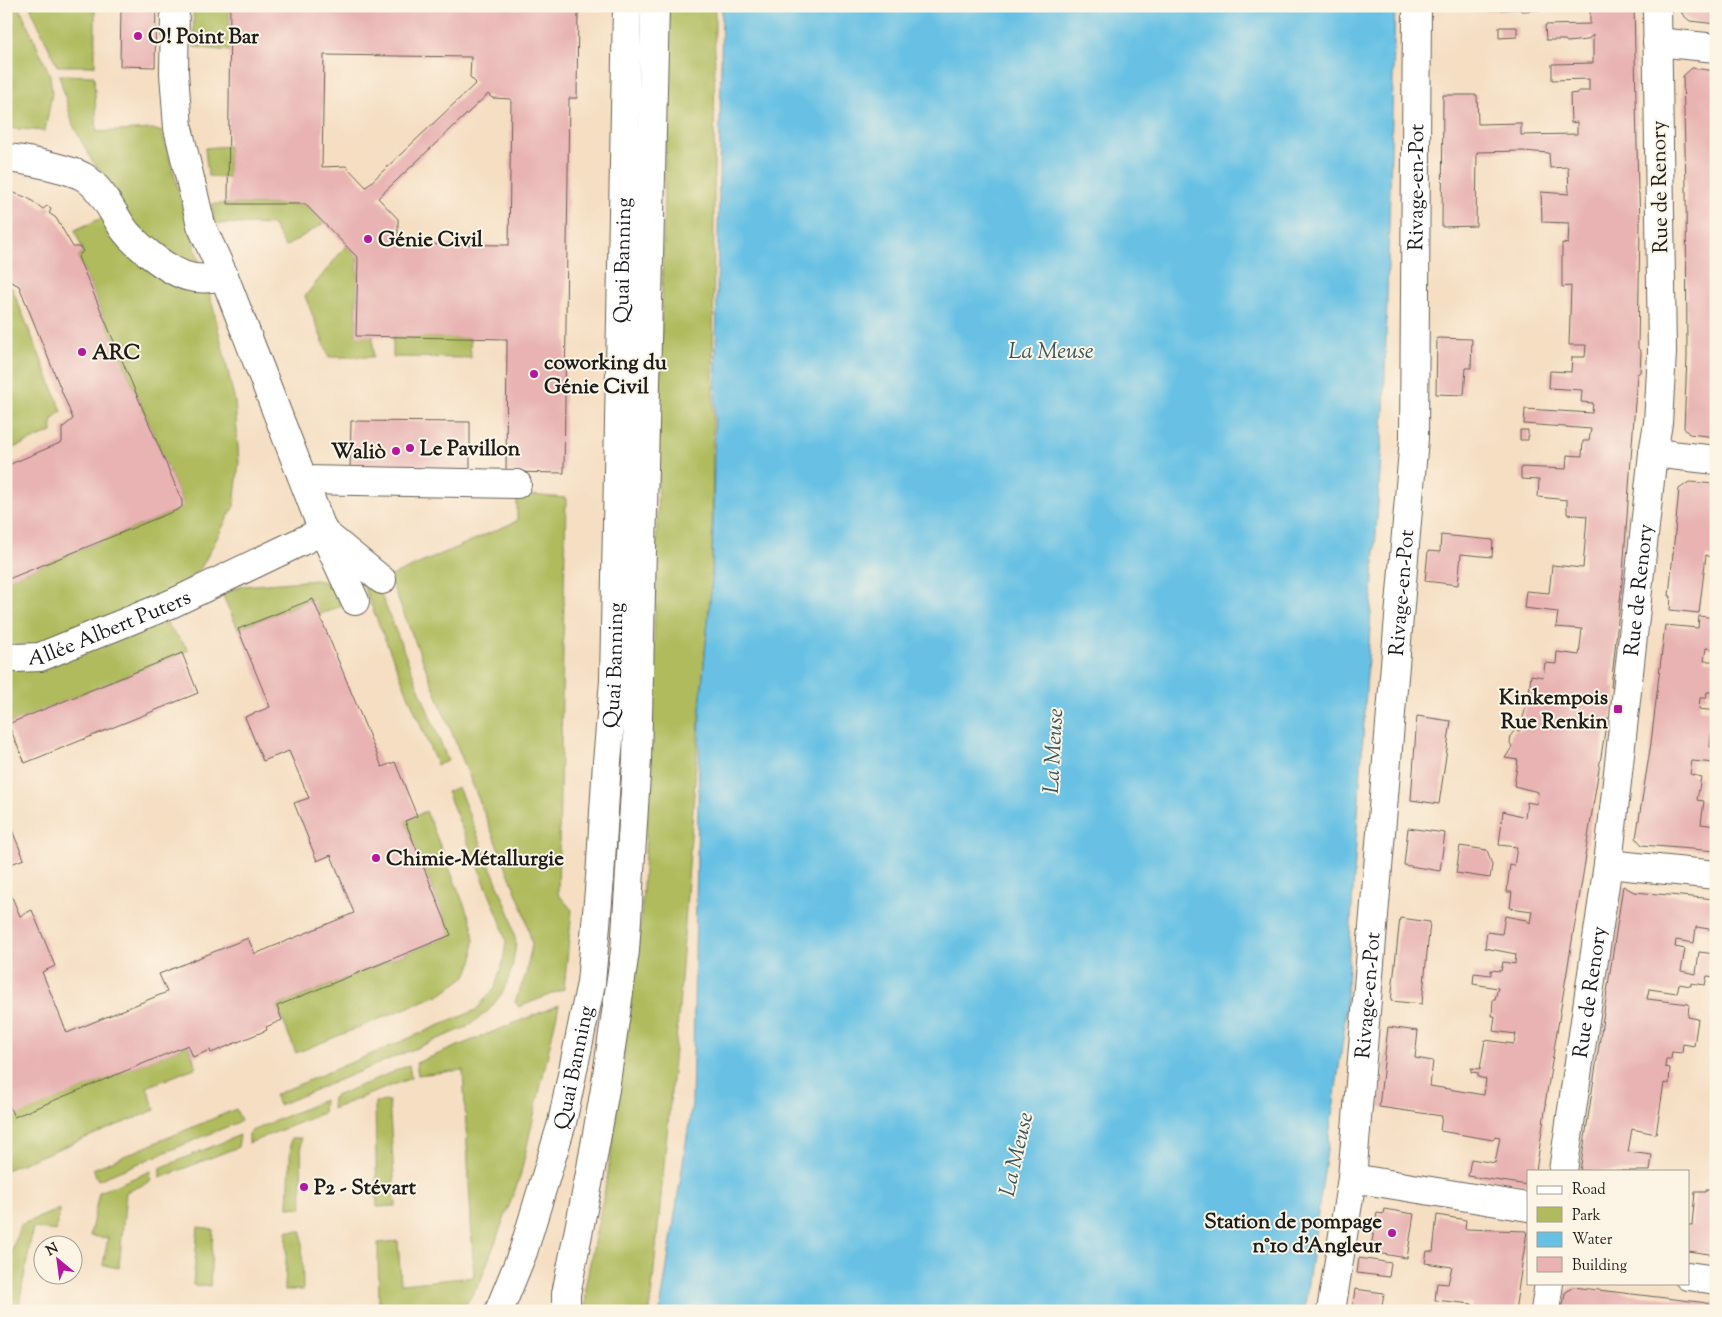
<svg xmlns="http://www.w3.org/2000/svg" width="1722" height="1317" viewBox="0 0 1722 1317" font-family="'Sorts Mill Goudy',serif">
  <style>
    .green { fill: #afbb5d; stroke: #666c3c }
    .water { fill: #67c1e4; stroke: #426e80 }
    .building { fill: #e8b3b2; fill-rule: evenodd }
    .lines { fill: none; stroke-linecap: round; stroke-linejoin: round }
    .street-casing { stroke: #686056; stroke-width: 30 }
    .secondary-casing { stroke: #686056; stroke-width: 30 }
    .street { stroke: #fff; stroke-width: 28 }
    .secondary { stroke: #fff; stroke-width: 28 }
    .poi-dot { fill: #b5179e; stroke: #fcf5e5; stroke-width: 2 }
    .labels { text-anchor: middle; stroke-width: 4; stroke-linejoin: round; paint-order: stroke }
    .poi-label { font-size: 21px; font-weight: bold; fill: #1c1c1c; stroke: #fcf5e5; text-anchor: start }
    .street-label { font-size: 21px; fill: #1c1c1c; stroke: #fcf5e5 }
    .water-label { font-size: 22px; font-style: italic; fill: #365662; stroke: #fcf5e5 }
  </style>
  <rect width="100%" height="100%" fill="#fcf5e5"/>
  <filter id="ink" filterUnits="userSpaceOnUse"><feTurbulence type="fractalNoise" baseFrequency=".02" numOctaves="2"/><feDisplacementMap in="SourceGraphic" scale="10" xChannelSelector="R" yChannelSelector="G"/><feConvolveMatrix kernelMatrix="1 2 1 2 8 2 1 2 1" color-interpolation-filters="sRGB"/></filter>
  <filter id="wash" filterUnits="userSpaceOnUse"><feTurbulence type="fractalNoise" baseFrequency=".0096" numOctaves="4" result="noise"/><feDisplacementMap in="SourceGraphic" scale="20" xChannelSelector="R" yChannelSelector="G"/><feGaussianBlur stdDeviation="1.12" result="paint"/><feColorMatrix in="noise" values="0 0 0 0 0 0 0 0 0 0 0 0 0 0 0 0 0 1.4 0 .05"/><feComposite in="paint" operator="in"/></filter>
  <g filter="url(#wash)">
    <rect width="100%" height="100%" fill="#f5dec2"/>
    <path class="green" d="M 6,6 L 19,6 L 50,75 L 52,93 L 45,131 L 6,128 Z
      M 30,6 L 95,6 L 95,66 L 57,66 Z
      M 193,6 L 230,6 L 230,51 L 194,47 Z
      M 668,6 L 715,6 L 712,578 L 700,708 L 679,1008 L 650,1311 L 585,1311 L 586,1283 L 608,1173 L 641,920 L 649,784 L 656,572 Z
      M 59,75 L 94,76 L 97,132 L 153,129 L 162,132 L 201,268 L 192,266 L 161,250 L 130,219 L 112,185 L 92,161 L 73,125 Z
      M 229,146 L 228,178 L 208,176 L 205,148 Z
      M 212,204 L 305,204 L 324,223 L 285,247 L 273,225 L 214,223 Z
      M 104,217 L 208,290 L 214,311 L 235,402 L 239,462 L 234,506 L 201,568 L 170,595 L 42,647 L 6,646 L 6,580 L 177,510 L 182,501 L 78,257 L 83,251 L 75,230 Z
      M 346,246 L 358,258 L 356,335 L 373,336 L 373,357 L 329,357 L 305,296 Z
      M 6,285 L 12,288 L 62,411 C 53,417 51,422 52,432 L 6,451 Z
      M 393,336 L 470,338 L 471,358 L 393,357 Z
      M 517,494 L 566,498 L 558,894 L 572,910 L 564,989 L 519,1007 L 515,1002 L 526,974 L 532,944 L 524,912 L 389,577 L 517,521 Z
      M 316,580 L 330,583 L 341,606 L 319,615 L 312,599 L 238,629 L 222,594 L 242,586 Z
      M 376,582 L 448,761 L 437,765 L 364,588 Z
      M 162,618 L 189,650 L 6,725 L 6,664 Z
      M 458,787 L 511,917 L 516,944 L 512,969 L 503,992 L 488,1011 L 467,1027 L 279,1105 L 274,1095 L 476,1010 L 495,987 L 503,962 L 506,942 L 500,920 L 447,792 Z
      M 426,811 L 472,924 L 474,941 L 473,959 L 466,976 L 443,993 L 296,1053 L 277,1006 L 451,935 L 405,821 Z
      M 559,1005 L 520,1177 L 480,1282 L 462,1311 L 379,1311 L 378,1243 L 398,1241 L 401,1284 L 474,1277 L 463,1070 L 418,1075 L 416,1063 Z
      M 188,1045 L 197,1067 L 147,1087 L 155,1110 L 6,1170 L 6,1099 L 14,1116 Z
      M 409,1065 L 411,1078 L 332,1109 L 333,1097 Z
      M 324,1100 L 323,1113 L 249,1143 L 249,1132 Z
      M 389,1101 L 396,1206 L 377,1207 L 375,1102 Z
      M 236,1109 L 241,1121 L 98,1180 L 93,1169 Z
      M 240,1135 L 238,1147 L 160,1178 L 160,1168 Z
      M 291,1138 L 301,1138 L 302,1208 L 288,1207 Z
      M 151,1171 L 150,1182 L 126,1192 L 119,1268 L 103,1265 L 108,1238 L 90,1236 L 99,1192 Z
      M 60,1209 L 56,1231 L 33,1228 L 18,1311 L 6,1311 L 6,1270 L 20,1225 Z
      M 198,1227 L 213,1229 L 210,1286 L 193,1285 Z
      M 287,1231 L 302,1231 L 303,1290 L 285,1290 Z"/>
    <path class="water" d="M 722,6 L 1395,6 L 1384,409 L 1344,1032 L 1304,1311 L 660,1311 L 692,1104 L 700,708 L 712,578 Z"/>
    <g id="blocks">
      <path class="building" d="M 121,6 L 156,6 L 155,67 L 120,66 Z
        M 230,6 L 578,6 L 577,98 L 569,98 L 564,473 L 506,472 L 507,339 L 356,336 L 358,258 L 305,204 L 228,204 ZM 324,55 L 471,57 L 470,77 L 476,83 L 366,187 L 346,166 L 322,167 ZM 488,94 L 492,98 L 511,99 L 509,245 L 398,244 L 398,219 L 378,198 Z
        M 1477,6 L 1569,6 L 1569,9 L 1521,11 L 1521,9 L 1477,11 Z
        M 1590,6 L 1634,6 L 1638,192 L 1639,193 L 1640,225 L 1638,348 L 1641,352 L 1640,372 L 1637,374 L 1623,573 L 1611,687 L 1615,688 L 1611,719 L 1607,718 L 1603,744 L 1585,856 L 1586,856 L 1580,893 L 1545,1104 L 1546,1104 L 1536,1171 L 1528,1171 L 1528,1185 L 1468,1176 L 1471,1159 L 1495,1163 L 1500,1137 L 1495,1136 L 1493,1140 L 1440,1131 L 1442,1116 L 1379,1107 L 1388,1027 L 1418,1031 L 1415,1058 L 1433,1061 L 1430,1086 L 1484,1095 L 1486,1079 L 1478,1077 L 1478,1073 L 1471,1072 L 1471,1068 L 1480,1069 L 1485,1040 L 1514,1044 L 1516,1034 L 1493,1031 L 1495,1016 L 1492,1016 L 1493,999 L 1495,999 L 1498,988 L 1473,984 L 1474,973 L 1491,975 L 1491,970 L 1501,971 L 1503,962 L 1515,964 L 1516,954 L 1485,948 L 1487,932 L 1502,934 L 1505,916 L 1526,920 L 1530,923 L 1532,911 L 1510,908 L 1512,892 L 1507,892 L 1508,881 L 1510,865 L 1514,866 L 1517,847 L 1499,845 L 1503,811 L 1525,817 L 1527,802 L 1537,804 L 1538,792 L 1514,786 L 1518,760 L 1505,758 L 1512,747 L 1510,744 L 1511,735 L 1515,730 L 1520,731 L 1529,693 L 1531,675 L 1543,677 L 1545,663 L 1556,664 L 1557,652 L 1579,655 L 1582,629 L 1556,627 L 1558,612 L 1524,608 L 1526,591 L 1549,593 L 1552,565 L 1583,568 L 1587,516 L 1567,514 L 1567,500 L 1538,497 L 1539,480 L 1521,479 L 1521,467 L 1566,469 L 1567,455 L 1582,456 L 1583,441 L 1589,441 L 1591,429 L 1524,424 L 1525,409 L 1592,413 L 1593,403 L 1581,402 L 1582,390 L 1549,388 L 1550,371 L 1571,372 L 1572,357 L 1585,357 L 1586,345 L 1569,345 L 1571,286 L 1562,287 L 1562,243 L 1568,244 L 1569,223 L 1542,222 L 1541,192 L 1569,194 L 1568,167 L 1550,168 L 1549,153 L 1522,151 L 1477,152 L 1476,226 L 1442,227 L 1443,95 L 1477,95 L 1478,124 L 1521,123 L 1521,135 L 1577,134 L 1577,122 L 1571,123 L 1570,94 L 1578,93 L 1578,91 L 1589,91 L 1589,79 L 1552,80 L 1552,64 L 1593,63 L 1593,35 L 1587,40 L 1567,42 L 1565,40 L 1546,40 L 1545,25 L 1590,24 Z
        M 1682,6 L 1716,6 L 1716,24 L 1690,21 L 1682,14 Z
        M 1499,27 L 1517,27 L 1517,37 L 1499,38 Z
        M 1692,68 L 1716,71 L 1716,437 L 1689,434 L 1684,428 L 1687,357 L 1686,185 L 1683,76 Z
        M 11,189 L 13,189 L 14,193 L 28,198 L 43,209 L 47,206 L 50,207 L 51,210 L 49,213 L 56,218 L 73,247 L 80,247 L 83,251 L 78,257 L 182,501 L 182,507 L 177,510 L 6,580 L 6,466 L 62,442 L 62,428 L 73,419 L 19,286 L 6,279 L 6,192 Z
        M 1437,338 L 1472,339 L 1471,368 L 1466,368 L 1464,395 L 1436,394 Z
        M 351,421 L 470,422 L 470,473 L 350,470 Z
        M 1520,430 L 1528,430 L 1528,440 L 1520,440 Z
        M 1689,482 L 1716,484 L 1716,559 L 1706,555 L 1699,613 L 1670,610 L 1671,596 L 1669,596 L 1679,489 Z
        M 1441,535 L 1493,540 L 1492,557 L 1461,554 L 1458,585 L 1425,581 L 1428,551 L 1440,552 Z
        M 313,599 L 382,767 L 395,762 L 417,816 L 405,821 L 451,935 L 277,1006 L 282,1020 L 266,1027 L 267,1030 L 211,1053 L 210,1050 L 193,1057 L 188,1045 L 14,1117 L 6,1099 L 6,883 L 20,916 L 32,910 L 55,966 L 42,972 L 67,1033 L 167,992 L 159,974 L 248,938 L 255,954 L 354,913 L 331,855 L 317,861 L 294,803 L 309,798 L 289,751 L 263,761 L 245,717 L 270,707 L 238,629 Z
        M 1699,616 L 1716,618 L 1716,649 L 1706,648 L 1704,661 L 1716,661 L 1716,692 L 1707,692 L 1706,698 L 1700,698 L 1699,709 L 1716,711 L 1716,727 L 1712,727 L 1710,747 L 1716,747 L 1716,763 L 1692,761 L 1690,774 L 1701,777 L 1697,800 L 1704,801 L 1701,824 L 1716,826 L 1716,851 L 1642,845 L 1636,838 L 1651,743 L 1665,625 L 1698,628 Z
        M 182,653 L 198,693 L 25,763 L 8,724 Z
        M 1417,716 L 1451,721 L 1439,804 L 1411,800 Z
        M 6,816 L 24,859 L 6,866 Z
        M 1408,828 L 1445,833 L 1440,871 L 1404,865 Z
        M 1460,846 L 1487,850 L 1492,865 L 1490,878 L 1456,873 Z
        M 1623,886 L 1634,892 L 1716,899 L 1716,930 L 1696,927 L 1694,943 L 1676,940 L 1675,947 L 1685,949 L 1681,971 L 1696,974 L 1699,952 L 1716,954 L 1716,977 L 1707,976 L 1705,985 L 1691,983 L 1691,986 L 1679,984 L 1677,993 L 1649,989 L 1647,999 L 1689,1004 L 1688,1017 L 1698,1019 L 1694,1046 L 1683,1044 L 1682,1053 L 1672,1052 L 1671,1059 L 1666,1059 L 1665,1067 L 1670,1068 L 1669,1084 L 1664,1083 L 1656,1134 L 1632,1129 L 1628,1152 L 1652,1155 L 1650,1171 L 1580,1171 Z
        M 1400,918 L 1430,922 L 1422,1004 L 1391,1001 Z
        M 1706,1190 L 1716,1190 L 1716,1255 L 1688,1251 L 1688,1225 L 1692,1225 L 1695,1192 L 1706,1192 Z
        M 1384,1209 L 1414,1214 L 1407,1258 L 1370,1252 L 1377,1213 L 1383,1214 Z
        M 1437,1215 L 1466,1220 L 1465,1229 L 1527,1231 L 1515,1311 L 1471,1311 L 1472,1304 L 1435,1300 L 1437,1283 L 1448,1284 L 1452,1267 L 1425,1263 L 1427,1251 L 1433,1252 Z
        M 1359,1258 L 1391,1263 L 1389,1277 L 1357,1273 Z
        M 1573,1287 L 1716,1304 L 1716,1311 L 1562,1311 L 1565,1293 Z
        M 1355,1289 L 1384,1293 L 1381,1311 L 1352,1311 Z"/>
    </g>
  </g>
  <g filter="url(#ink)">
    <use href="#blocks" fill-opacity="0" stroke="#686056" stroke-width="1"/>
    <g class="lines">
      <g class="street-casing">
        <g id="street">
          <path d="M 175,6 L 174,73 L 178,128 L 201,225 L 224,276 L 323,531 L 355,601"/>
          <path d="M 1657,42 L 1716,48"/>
          <path d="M 6,158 C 23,159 70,169 84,177 C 101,188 111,209 121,225 C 132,243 170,273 190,277 C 202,280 213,278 224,276"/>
          <path d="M 1653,453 L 1716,460"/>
          <path d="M 304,480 L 517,484"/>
          <path d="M 327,535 L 382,580"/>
          <path id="s1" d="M 6,656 L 16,658 L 40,657 L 173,603 L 323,531"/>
          <path d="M 1608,864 L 1716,875"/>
          <path id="s2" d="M 1563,1171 L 1608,864 L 1653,453 L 1658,423 L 1662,353 L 1657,6"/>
          <path d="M 1352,1178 L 1528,1207"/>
          <path d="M 1688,1276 L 1716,1280"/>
          <path id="s3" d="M 1331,1311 L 1352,1178 L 1414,438 L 1417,6"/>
          <path d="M 1545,1311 L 1549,1283"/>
        </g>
      </g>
      <g class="secondary-casing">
        <g id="secondary">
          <path id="s4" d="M 499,1311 L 523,1252 L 562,1123 L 591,983 L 600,878 L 607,762 L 614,681 L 627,6"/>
          <path d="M 566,1311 L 566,1294 L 589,1179 L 605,1089 L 625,951 L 637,759 L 655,6"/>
        </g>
      </g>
      <use href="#street" class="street"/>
      <use href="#secondary" class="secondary"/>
    </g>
  </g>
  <g class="poi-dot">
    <circle cx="138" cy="36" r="5"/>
    <circle cx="368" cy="239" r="5"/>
    <circle cx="82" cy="352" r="5"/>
    <circle cx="534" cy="374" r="5"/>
    <circle cx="410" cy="448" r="5"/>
    <circle cx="396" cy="451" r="5"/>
    <rect x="1613" y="704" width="10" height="10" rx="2.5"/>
    <circle cx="376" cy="858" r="5"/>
    <circle cx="304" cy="1187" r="5"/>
    <circle cx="1392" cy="1233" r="5"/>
  </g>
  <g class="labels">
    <g class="poi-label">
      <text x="148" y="43">O! Point Bar</text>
      <text x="378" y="246">Génie Civil</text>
      <text x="92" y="359">ARC</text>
      <text x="544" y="369">coworking du<tspan x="544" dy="24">Génie Civil</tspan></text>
      <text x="420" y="455">Le Pavillon</text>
      <text x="386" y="458" text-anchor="end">Waliò</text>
      <text x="1608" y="704" text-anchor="end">Kinkempois<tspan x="1608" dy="24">Rue Renkin</tspan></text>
      <text x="386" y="865">Chimie-Métallurgie</text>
      <text x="314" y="1194">P2 - Stévart</text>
      <text x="1382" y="1228" text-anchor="end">Station de pompage<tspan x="1382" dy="24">n°10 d'Angleur</tspan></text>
    </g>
    <g class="street-label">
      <text transform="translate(1659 187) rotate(-91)" y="7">Rue de Renory</text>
      <text dy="7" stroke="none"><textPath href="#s3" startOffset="1128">Rivage-en-Pot</textPath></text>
      <text dy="7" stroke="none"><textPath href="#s4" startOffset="1065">Quai Banning</textPath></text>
      <text dy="7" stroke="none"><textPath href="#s2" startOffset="586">Rue de Renory</textPath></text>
      <text dy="7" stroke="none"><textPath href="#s3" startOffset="722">Rivage-en-Pot</textPath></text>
      <text dy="7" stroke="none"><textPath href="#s1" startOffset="109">Allée Albert Puters</textPath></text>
      <text dy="7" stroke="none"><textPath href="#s4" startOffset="660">Quai Banning</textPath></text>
      <text dy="7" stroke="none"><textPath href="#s2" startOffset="181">Rue de Renory</textPath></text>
      <text dy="7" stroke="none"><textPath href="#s3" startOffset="318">Rivage-en-Pot</textPath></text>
      <text dy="7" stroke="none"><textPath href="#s4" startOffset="255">Quai Banning</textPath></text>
    </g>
    <g class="water-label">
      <text x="1051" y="358">La Meuse</text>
      <text transform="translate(1052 751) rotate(-87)" y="8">La Meuse</text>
      <text transform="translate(1015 1154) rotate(-77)" y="8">La Meuse</text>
    </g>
  </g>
  <rect width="1722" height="1317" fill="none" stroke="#fcf5e5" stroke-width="25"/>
  <rect x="1527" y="1170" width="162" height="115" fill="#fcf5e5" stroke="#a29e95"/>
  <rect x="1537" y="1186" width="25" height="8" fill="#ffffff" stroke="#a29e95"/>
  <text x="1572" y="1194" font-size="15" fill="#1c1c1c">Road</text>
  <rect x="1537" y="1207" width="25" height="15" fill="#afbb5d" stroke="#a29e95"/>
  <text x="1572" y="1220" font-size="15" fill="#1c1c1c">Park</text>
  <rect x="1537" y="1232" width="25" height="15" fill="#67c1e4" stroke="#a29e95"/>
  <text x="1572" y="1244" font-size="15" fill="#1c1c1c">Water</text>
  <rect x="1537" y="1257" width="25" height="15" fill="#e8b3b2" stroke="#a29e95"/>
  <text x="1572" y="1270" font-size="15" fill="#1c1c1c">Building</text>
  <g transform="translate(58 1260) rotate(331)"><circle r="24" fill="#fcf5e5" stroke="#a29e95"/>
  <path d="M0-4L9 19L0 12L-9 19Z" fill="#b5179e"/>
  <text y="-8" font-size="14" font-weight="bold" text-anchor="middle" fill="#1c1c1c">N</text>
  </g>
</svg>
